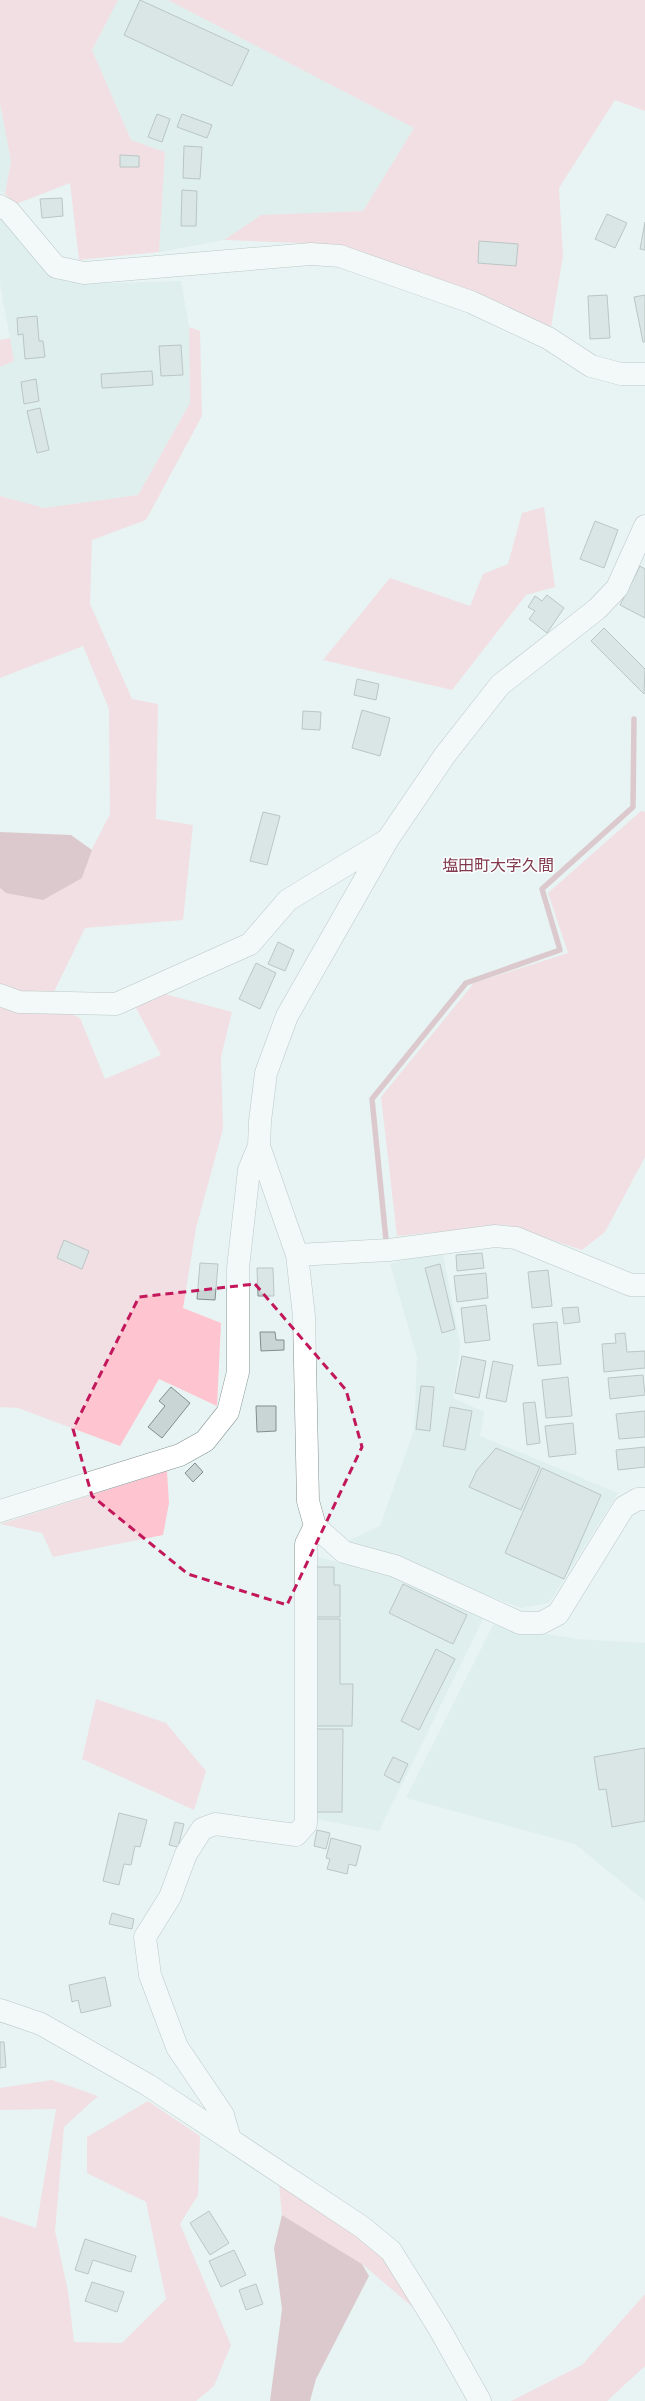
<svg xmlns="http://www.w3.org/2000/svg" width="645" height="2401" viewBox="0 0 645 2401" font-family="'Exo 2','Noto Sans JP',sans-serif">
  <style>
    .built { fill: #d2e8e6 }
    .green { fill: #fec5d0 }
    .water { fill: #ce95a0 }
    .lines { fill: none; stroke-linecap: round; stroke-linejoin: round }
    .stream { stroke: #ce95a0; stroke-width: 5.5 }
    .building { fill: #c8d5d4; stroke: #828e8d }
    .minor-casing { stroke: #879392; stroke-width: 23 }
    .minor { stroke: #fff; stroke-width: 22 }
    .marked { fill: none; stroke: #c2185b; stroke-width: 3; stroke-dasharray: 8 5; stroke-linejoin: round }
    .labels { text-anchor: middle; stroke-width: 3; stroke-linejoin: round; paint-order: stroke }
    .quarter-label { font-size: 16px; fill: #81394b; stroke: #fcffff }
  </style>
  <rect width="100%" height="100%" fill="#e7f4f3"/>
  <path class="built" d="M 118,0 L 168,0 L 414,128 L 363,211 L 261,215 L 224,240 L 159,252 L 165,152 L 131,140 L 92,50 Z
    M 0,104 L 11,161 L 5,194 L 0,191 Z
    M 0,217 L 46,273 L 88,284 L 181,281 L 189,327 L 190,403 L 138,495 L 44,508 L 0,496 L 0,367 L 14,361 L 0,283 Z
    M 442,1249 L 460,1344 L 453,1398 L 484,1412 L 480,1436 L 618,1493 L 549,1603 L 521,1608 L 346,1542 L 380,1526 L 414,1431 L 417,1357 L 390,1264 Z
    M 313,1556 L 393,1575 L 484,1617 L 379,1831 L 311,1818 Z
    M 493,1625 L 576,1639 L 645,1643 L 645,1901 L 575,1844 L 406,1798 Z"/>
  <path class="green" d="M 0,0 L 118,0 L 92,50 L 131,140 L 165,152 L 159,252 L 79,260 L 70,183 L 16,204 L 5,194 L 11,161 L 0,104 Z
    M 168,0 L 645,0 L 645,111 L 615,100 L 559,188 L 563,256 L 551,327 L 325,244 L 224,240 L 261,215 L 363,211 L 414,128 Z
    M 189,327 L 200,331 L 202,416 L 146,520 L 92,540 L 90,604 L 132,699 L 158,704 L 156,819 L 193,825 L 183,920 L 85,928 L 48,1004 L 80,1018 L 105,1079 L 161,1055 L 135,1006 L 161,993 L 232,1012 L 221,1057 L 223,1129 L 196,1228 L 183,1308 L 221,1323 L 217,1406 L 159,1379 L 120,1446 L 18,1408 L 0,1407 L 0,888 L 6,893 L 82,878 L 92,849 L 110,814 L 109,709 L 83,646 L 0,678 L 0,496 L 44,508 L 138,495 L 190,403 Z
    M 10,338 L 14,361 L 0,367 L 0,340 Z
    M 544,507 L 555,587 L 526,595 L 452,690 L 323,660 L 390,578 L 470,606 L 483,574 L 508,564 L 522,513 Z
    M 641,811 L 645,812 L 645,1157 L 605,1232 L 582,1250 L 507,1225 L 397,1236 L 381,1097 L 474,983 L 568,953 L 548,893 Z
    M 167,1471 L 169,1503 L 163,1535 L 53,1557 L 42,1533 L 0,1524 Z
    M 96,1699 L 166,1723 L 206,1771 L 194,1810 L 82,1759 Z
    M 52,2080 L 98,2096 L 64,2127 L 55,2231 L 68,2291 L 74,2342 L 122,2343 L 166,2299 L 146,2202 L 87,2173 L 87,2137 L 148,2101 L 200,2136 L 198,2195 L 180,2224 L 231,2345 L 214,2386 L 196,2401 L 0,2401 L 0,2216 L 36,2228 L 56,2109 L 0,2110 L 0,2088 Z
    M 279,2184 L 375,2247 L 415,2309 L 362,2264 L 282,2215 Z
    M 645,2294 L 645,2366 L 607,2401 L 511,2401 L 582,2365 Z"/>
  <path class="water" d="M 0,832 L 71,835 L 92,850 L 82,878 L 43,900 L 6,893 L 0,888 Z
    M 282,2215 L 362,2264 L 369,2276 L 316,2379 L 310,2401 L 270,2401 L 282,2309 L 274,2248 Z"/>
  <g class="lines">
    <path class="stream" d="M 386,1240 L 372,1099 L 466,983 L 560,950 L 542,889 L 633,807 L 634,719"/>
  </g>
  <path class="building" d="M 140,0 L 249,50 L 232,86 L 124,35 Z
    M 157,114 L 170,119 L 162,142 L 148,137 Z
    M 182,114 L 212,125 L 207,138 L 177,127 Z
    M 184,146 L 202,147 L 200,179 L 183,178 Z
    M 120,155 L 139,156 L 139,167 L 120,167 Z
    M 182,190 L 197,191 L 196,226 L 181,226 Z
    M 62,198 L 63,216 L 42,218 L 40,199 Z
    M 607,214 L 627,223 L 615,248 L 595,239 Z
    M 645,222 L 645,250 L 640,249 Z
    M 479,241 L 518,244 L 516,266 L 478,263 Z
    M 607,295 L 610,338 L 590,339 L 588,296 Z
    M 645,295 L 645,342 L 643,342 L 634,297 Z
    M 37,316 L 39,341 L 43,341 L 45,357 L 25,359 L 23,334 L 18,335 L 17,318 Z
    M 181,345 L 183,375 L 161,376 L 159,346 Z
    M 152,371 L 153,385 L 102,388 L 101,374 Z
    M 36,379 L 39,401 L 24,404 L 21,382 Z
    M 40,408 L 49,450 L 37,453 L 27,411 Z
    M 595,521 L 618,530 L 604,568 L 580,559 Z
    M 640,566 L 645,569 L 645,618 L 620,605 Z
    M 547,595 L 564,608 L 547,633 L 529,619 L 535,611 L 528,607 L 535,596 L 542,601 Z
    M 604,628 L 645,669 L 644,694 L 591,641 Z
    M 357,679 L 379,684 L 376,700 L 354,695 Z
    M 362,710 L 390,718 L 380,756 L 352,748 Z
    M 303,711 L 321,712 L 320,730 L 302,729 Z
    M 263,812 L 280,816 L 267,865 L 250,861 Z
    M 278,942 L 294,950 L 285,971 L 268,964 Z
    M 256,963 L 276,973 L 260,1009 L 239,999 Z
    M 64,1240 L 89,1251 L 82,1269 L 57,1258 Z
    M 482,1253 L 484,1268 L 457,1271 L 456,1255 Z
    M 200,1263 L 218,1264 L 215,1300 L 197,1299 Z
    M 440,1264 L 455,1329 L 442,1333 L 425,1268 Z
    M 257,1268 L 273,1268 L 274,1296 L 258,1296 Z
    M 548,1270 L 552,1306 L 532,1308 L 528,1272 Z
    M 486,1273 L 488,1298 L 457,1302 L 454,1276 Z
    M 486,1305 L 490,1340 L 465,1343 L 461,1308 Z
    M 578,1307 L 580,1322 L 564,1324 L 562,1308 Z
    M 557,1322 L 561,1364 L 538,1366 L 533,1324 Z
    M 260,1332 L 275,1332 L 276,1340 L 284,1340 L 284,1350 L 261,1351 Z
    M 625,1333 L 627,1352 L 645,1351 L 645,1368 L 604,1372 L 602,1344 L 616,1343 L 615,1334 Z
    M 462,1356 L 486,1361 L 479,1398 L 455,1393 Z
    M 493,1361 L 513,1365 L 506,1402 L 486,1398 Z
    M 643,1375 L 645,1395 L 610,1399 L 608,1378 Z
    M 568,1377 L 572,1416 L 546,1418 L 542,1380 Z
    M 421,1386 L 434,1387 L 430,1431 L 416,1429 Z
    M 171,1387 L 190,1403 L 162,1438 L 148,1427 L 165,1406 L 159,1401 Z
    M 535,1402 L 540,1443 L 527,1445 L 523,1403 Z
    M 256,1406 L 276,1406 L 276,1431 L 257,1432 Z
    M 450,1407 L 472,1411 L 465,1450 L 443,1446 Z
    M 645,1411 L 645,1437 L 619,1439 L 616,1414 Z
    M 573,1423 L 576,1454 L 549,1457 L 545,1426 Z
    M 645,1447 L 645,1467 L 618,1470 L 616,1450 Z
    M 496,1448 L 540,1467 L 521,1510 L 469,1487 L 477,1470 Z
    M 195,1463 L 203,1472 L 193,1482 L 185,1473 Z
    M 542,1468 L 601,1495 L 564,1579 L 505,1553 Z
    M 314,1567 L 334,1567 L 334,1585 L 340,1585 L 340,1617 L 314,1617 Z
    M 403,1584 L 467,1615 L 453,1644 L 389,1613 Z
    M 314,1619 L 340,1619 L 340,1684 L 353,1684 L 352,1726 L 314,1726 Z
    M 436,1649 L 455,1659 L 419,1730 L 401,1721 Z
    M 313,1729 L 343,1729 L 342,1812 L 312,1812 Z
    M 645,1748 L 645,1821 L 612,1827 L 606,1789 L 599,1790 L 594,1757 Z
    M 393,1757 L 408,1764 L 399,1783 L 384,1775 Z
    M 119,1813 L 147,1820 L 140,1847 L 135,1846 L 131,1865 L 124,1864 L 119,1885 L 103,1881 Z
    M 175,1822 L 184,1824 L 178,1847 L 169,1845 Z
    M 317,1830 L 330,1833 L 326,1849 L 314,1846 Z
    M 331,1838 L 361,1846 L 356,1866 L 349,1864 L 347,1874 L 327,1869 L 330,1859 L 326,1858 Z
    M 112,1913 L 134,1919 L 132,1929 L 109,1924 Z
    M 105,1977 L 111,2006 L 81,2013 L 78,2000 L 72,2002 L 69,1985 Z
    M 0,2042 L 4,2042 L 6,2067 L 0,2068 Z
    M 209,2211 L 229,2243 L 210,2255 L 190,2223 Z
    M 85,2239 L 136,2256 L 131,2272 L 93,2260 L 88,2274 L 75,2270 Z
    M 234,2250 L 246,2275 L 221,2287 L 209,2261 Z
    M 92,2282 L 124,2292 L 117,2312 L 85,2301 Z
    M 256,2284 L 263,2304 L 246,2310 L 239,2290 Z"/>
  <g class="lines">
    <g class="minor-casing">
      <path id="minor" d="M 0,206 L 9,211 L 56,267 L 84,273 L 311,254 L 340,256 L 471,302 L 548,338 L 591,366 L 621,374 L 645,374
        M 0,995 L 19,1002 L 116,1004 L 250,944 L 288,900 L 387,840
        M 259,1146 L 297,1255 L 304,1316 L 308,1501 L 315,1526 L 344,1552 L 395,1566 L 520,1623 L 541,1623 L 558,1614 L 624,1507 L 638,1499 L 645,1499
        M 297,1255 L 389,1250 L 495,1236 L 516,1238 L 631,1285 L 645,1285
        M 0,1511 L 180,1455 L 205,1441 L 228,1412 L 238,1372 L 238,1268 L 249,1170 L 259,1146 L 260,1121 L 266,1073 L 287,1016 L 388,839 L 445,755 L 500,685 L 597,609 L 617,588 L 645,526
        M 0,2010 L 41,2024 L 148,2085 L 362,2227 L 391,2251 L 439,2328 L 480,2401
        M 230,2139 L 223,2115 L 177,2047 L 150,1975 L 145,1937 L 170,1897 L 186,1854 L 202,1829 L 215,1824 L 296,1835 L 306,1824 L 306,1544 L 315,1526"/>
    </g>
    <use href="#minor" class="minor"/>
  </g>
  <path d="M0 0H645V2401H0ZM 255,1284 L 346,1390 L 362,1447 L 287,1605 L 188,1574 L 92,1496 L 73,1429 L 139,1297 Z" fill="#e7f4f3" fill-opacity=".55" fill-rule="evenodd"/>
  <path class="marked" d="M 255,1284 L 346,1390 L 362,1447 L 287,1605 L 188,1574 L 92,1496 L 73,1429 L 139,1297 Z"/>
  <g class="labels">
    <g class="quarter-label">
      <text x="498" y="871">塩田町大字久間</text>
    </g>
  </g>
</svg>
